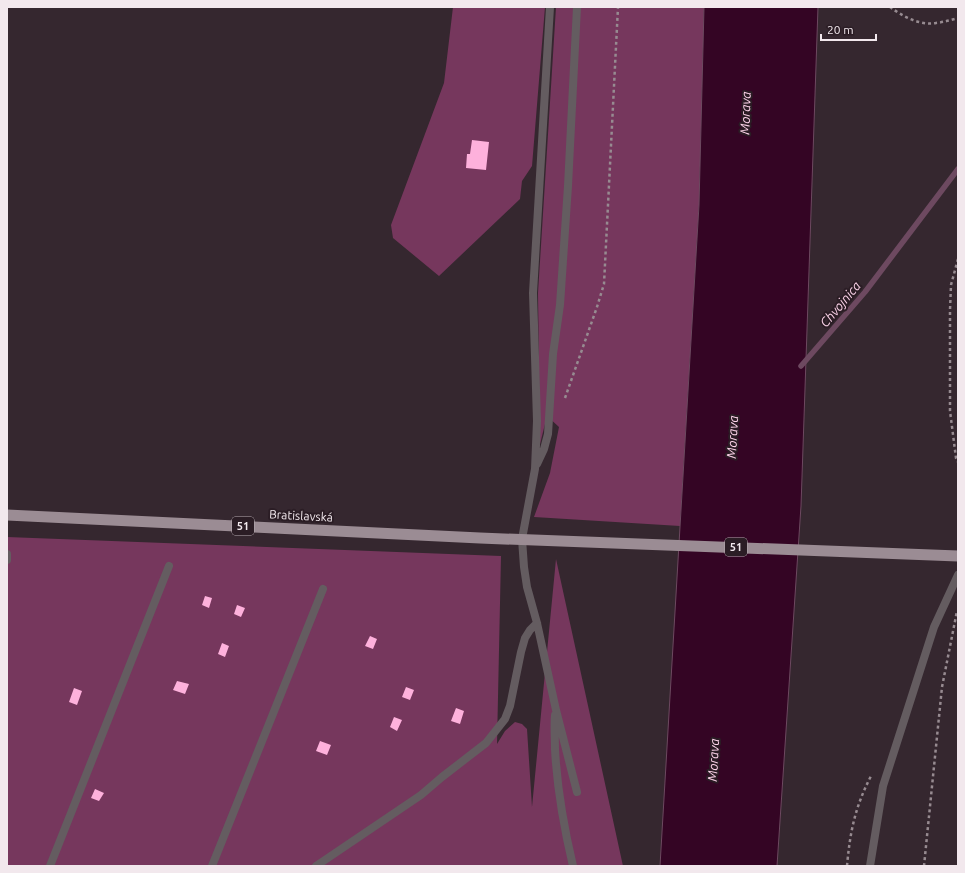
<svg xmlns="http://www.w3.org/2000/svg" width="965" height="873" viewBox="0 0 965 873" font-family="Ubuntu,sans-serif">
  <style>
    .green { fill: #76375d }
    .water { fill: #340524; stroke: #6d4960 }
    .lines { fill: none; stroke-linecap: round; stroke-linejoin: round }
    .stream { stroke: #6d4960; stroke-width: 5.5 }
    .building { fill: #feb1dc }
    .path { stroke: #978b91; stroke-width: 2.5; stroke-dasharray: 3 3; stroke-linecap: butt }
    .service { stroke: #645c60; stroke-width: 8 }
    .primary { stroke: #9b8c94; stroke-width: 11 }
    .labels { text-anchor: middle; stroke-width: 4; stroke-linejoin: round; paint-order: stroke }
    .shield { fill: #2b1d25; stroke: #b6abb1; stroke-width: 1 }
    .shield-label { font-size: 11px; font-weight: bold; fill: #f2e8ed }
    .street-label { font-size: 12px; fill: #f2e8ed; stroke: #2b1d25 }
    .water-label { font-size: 13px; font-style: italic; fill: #fdd4ea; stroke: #2b1d25 }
  </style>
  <rect width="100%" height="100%" fill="#35272f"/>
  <path class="green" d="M 453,7 L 545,7 L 532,166 L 522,181 L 520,199 L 439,276 L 393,238 L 391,225 L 444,83 Z
    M 556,7 L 704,7 L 699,205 L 680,526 L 534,517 L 550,473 L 559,427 L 547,416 L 540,444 L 538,293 Z
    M 7,537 L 501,556 L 497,744 L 505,731 L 515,722 L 522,724 L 527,729 L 532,807 L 556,559 L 623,866 L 7,866 Z"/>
  <path class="water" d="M 704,7 L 818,7 L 801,506 L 777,866 L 660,866 L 699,205 Z"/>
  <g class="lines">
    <path class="stream" d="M 801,366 L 865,292 L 958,169"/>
  </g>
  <path class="building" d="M 472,140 L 489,142 L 486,170 L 466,168 L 467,154 L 470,154 Z
    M 205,596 L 212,598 L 209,608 L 202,605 Z
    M 237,605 L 245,608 L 241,617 L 234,614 Z
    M 370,636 L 377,639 L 373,649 L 365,646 Z
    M 222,643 L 229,646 L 225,657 L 218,654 Z
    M 177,681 L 189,684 L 185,694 L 173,690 Z
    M 406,687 L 414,690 L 410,700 L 402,697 Z
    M 74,688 L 82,691 L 77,705 L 69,702 Z
    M 456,708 L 464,711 L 460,724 L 451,721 Z
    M 394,717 L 402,720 L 397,731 L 390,727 Z
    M 320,741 L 331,745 L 327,755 L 316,751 Z
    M 95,789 L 104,793 L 99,801 L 91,798 Z"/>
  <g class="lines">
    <path class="path" d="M 890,7 C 902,16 920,26 936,23 C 944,22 951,20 958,18
      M 958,259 L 951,285 L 950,310 L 950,411 L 956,458 L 958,462
      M 565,398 L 597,307 L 604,284 L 618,7
      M 847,866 C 850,832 855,807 871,776
      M 924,866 L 942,687 L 957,611"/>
    <path class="service" d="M 550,7 L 533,293 L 537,421 L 535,469 L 522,539 L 524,567 L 527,587 L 537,623 L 556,710 L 577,792
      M 537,464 L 544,449 L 548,434 L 553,354 L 560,305 L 568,186 L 577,7
      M 7,560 L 7,554
      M 555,715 C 554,726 555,738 555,749 C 557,788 564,828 573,866
      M 50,866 L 169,566
      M 212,866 L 323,589
      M 316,866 L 421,795 L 442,777 L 486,743 L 505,719 L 510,706 L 521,652 L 525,638 L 530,630 L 537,623
      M 870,866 L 883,786 L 934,627 L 958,575"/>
    <path class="primary" d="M 7,515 L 480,538 L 958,556"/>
  </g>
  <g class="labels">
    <g class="shield">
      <rect x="232" y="517" width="22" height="18" rx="3"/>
      <rect x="725" y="538" width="22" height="18" rx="3"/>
    </g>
    <g class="shield-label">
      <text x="243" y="530">51</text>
      <text x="736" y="551">51</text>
    </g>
    <g class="street-label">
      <text transform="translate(301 516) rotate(3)" y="4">Bratislavská</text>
    </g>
    <g class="water-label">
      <text transform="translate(745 113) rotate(-88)" y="5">Morava</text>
      <text transform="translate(840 304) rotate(-50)" y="5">Chvojnica</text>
      <text transform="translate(732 437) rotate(-87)" y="5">Morava</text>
      <text transform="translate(713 760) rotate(-87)" y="5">Morava</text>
    </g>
  </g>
  <rect width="965" height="873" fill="none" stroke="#f2e8ed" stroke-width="16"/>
  <path d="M821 34v6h55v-6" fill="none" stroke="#f2e8ed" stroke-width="2"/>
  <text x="827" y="34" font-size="12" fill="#f2e8ed" stroke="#2b1d25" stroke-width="3" paint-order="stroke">20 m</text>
</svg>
